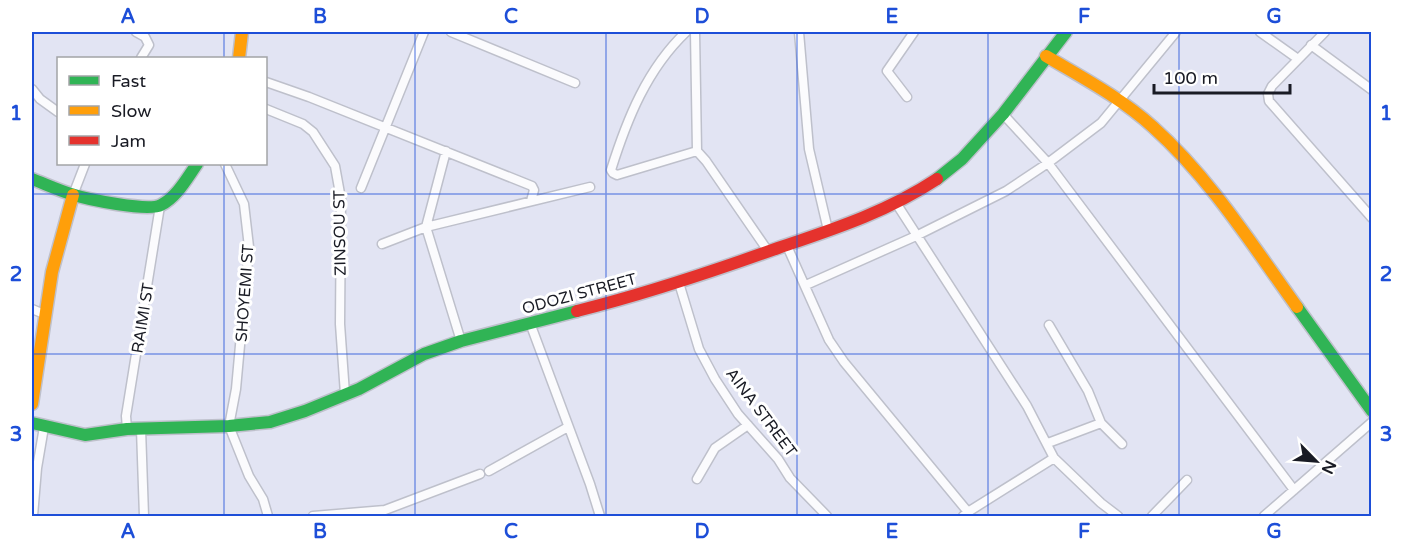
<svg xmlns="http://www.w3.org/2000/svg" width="1403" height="548" viewBox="0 0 1403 548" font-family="'Varela Round',sans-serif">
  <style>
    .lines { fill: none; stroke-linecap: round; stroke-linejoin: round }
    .street-casing { stroke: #bec0cb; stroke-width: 11 }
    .fast-casing { stroke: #bec0cb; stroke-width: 15 }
    .slow-casing { stroke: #bec0cb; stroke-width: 15 }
    .jam-casing { stroke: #bec0cb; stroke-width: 15 }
    .street { stroke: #fbfbfd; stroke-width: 8 }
    .fast { stroke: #30b455; stroke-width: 12 }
    .slow { stroke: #ff9f0a; stroke-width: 12 }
    .jam { stroke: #e5322d; stroke-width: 12 }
    .grid { fill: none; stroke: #1d4ed8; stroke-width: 1.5; stroke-opacity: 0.55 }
    .labels { text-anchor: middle; stroke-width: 6; stroke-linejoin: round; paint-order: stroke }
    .street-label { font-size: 16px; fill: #191b24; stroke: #fff }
    .neatline { fill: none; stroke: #1d4ed8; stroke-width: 2 }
    .grid-label { font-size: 20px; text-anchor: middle; font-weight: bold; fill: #1d4ed8 }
  </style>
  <rect width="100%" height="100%" fill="#e2e4f3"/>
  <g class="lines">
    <g class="street-casing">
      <path id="street" d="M 136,32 L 145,37 L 149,45 L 141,58
        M 451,32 L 575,83
        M 686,32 C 647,69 627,119 611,170 L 613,173 L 617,175 L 697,151
        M 695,32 L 697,151 L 706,161 L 768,251
        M 799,32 L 809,149 L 828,230
        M 1260,32 L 1298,59
        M 1325,32 L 1272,86 L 1268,94 L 1269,101 L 1372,218
        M 1311,45 L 1372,90
        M 266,82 L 309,97 L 532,186 L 534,190 L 531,201
        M 32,89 L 40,99 L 58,112
        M 907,97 L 887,71 L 914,32
        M 266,109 L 303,124 L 313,132 L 335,166 L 341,199 L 340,324 L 345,394
        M 1003,114 L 1048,163 L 1294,490
        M 446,151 L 426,227 L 461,341
        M 225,164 L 244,204 L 249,247 L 236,389 L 229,426 L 249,476 L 263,499 L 268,516
        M 361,188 L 424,32
        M 73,195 L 85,164
        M 896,203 L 1027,406 L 1054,458 L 1101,503 L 1118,516
        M 382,244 L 426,227 L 590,187
        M 787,246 L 829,340 L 844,362 L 968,512
        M 679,283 L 699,349 L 715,379 L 738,414 L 778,459 L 790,478 L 827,516
        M 806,285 L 916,236 L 1006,191 L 1048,163 L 1101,123 L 1176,32
        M 32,309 L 44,314
        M 530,323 L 590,484 L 600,516
        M 1049,325 L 1088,391 L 1101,423 L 1122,444
        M 127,429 L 126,416 L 160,206
        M 141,429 L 144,516
        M 1048,443 L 1101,423
        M 489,471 L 568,427
        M 697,479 L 715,448 L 748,425
        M 33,516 L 37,468 L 44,427
        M 313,516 L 385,510 L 480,474
        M 963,516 L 968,512 L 1054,458
        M 1152,516 L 1187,480
        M 1264,516 L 1372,422"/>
    </g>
    <g class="fast-casing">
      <path id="fast" d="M 32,179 C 45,184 58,190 71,194 C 86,199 148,212 161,205 C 177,197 187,178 197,164
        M 937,179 L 962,159 L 1003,114 L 1066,32
        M 1297,307 L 1372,411
        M 32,423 L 85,435 L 127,429 L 229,426 L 270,422 L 305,411 L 359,389 L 424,354 L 461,341 L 577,311"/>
    </g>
    <g class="slow-casing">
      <path id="slow" d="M 1046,56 C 1083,78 1121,98 1153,127 C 1210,178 1253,246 1297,307
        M 239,58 L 242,32
        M 32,404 L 52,272 L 73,195"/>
    </g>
    <g class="jam-casing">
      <path id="jam" d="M 577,311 C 645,294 711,272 778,248 C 834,229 887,212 937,179"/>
    </g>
    <use href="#street" class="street"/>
    <use href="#fast" class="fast"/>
    <use href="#slow" class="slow"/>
    <use href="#jam" class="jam"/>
  </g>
  <path class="grid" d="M 224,32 L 224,58M 415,32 L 415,516M 606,32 L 606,516M 797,32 L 797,516M 988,32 L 988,516M 1179,32 L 1179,516M 224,164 L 224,516M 32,194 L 1372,194M 32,354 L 1372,354"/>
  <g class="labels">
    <g class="street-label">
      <text transform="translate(339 233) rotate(-91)" y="6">ZINSOU ST</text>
      <text transform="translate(244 293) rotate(-86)" y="6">SHOYEMI ST</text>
      <text transform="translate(579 293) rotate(-15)" y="6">ODOZI STREET</text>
      <text transform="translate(142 318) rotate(-81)" y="6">RAIMI ST</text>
      <text transform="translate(762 412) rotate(53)" y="6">AINA STREET</text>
    </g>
  </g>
  <rect width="1403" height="548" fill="none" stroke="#ffffff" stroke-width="66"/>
  <rect x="57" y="57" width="210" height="108" fill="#ffffff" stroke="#a3a4a7" stroke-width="1.5"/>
  <rect x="69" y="76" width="30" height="9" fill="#30b455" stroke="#a3a4a7" stroke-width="1.5"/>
  <text x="111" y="87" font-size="18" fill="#191b24">Fast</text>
  <rect x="69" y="106" width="30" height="9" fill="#ff9f0a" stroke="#a3a4a7" stroke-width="1.5"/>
  <text x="111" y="117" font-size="18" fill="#191b24">Slow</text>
  <rect x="69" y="136" width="30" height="9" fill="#e5322d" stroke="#a3a4a7" stroke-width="1.5"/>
  <text x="111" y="147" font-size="18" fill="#191b24">Jam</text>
  <g transform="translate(1316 461) rotate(115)" stroke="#ffffff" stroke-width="4.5" paint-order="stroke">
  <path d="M0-4.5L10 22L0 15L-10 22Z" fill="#191b24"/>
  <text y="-9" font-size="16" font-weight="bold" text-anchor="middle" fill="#191b24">N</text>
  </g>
  <path d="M1154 84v9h136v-9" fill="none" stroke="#191b24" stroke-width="3"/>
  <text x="1163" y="84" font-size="18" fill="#191b24" stroke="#ffffff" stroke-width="4.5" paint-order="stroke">100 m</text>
  <rect x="33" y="33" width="1337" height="482" class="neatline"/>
  <g class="grid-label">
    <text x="128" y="23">A</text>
    <text x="320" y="23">B</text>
    <text x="511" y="23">C</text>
    <text x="702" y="23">D</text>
    <text x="892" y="23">E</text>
    <text x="1084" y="23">F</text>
    <text x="1274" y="23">G</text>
    <text x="16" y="120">1</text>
    <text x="1386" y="120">1</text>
    <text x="16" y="281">2</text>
    <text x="1386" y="281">2</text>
    <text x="16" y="441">3</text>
    <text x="1386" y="441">3</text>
    <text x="128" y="538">A</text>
    <text x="320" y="538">B</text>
    <text x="511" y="538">C</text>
    <text x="702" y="538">D</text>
    <text x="892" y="538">E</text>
    <text x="1084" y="538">F</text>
    <text x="1274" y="538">G</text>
  </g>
</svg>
